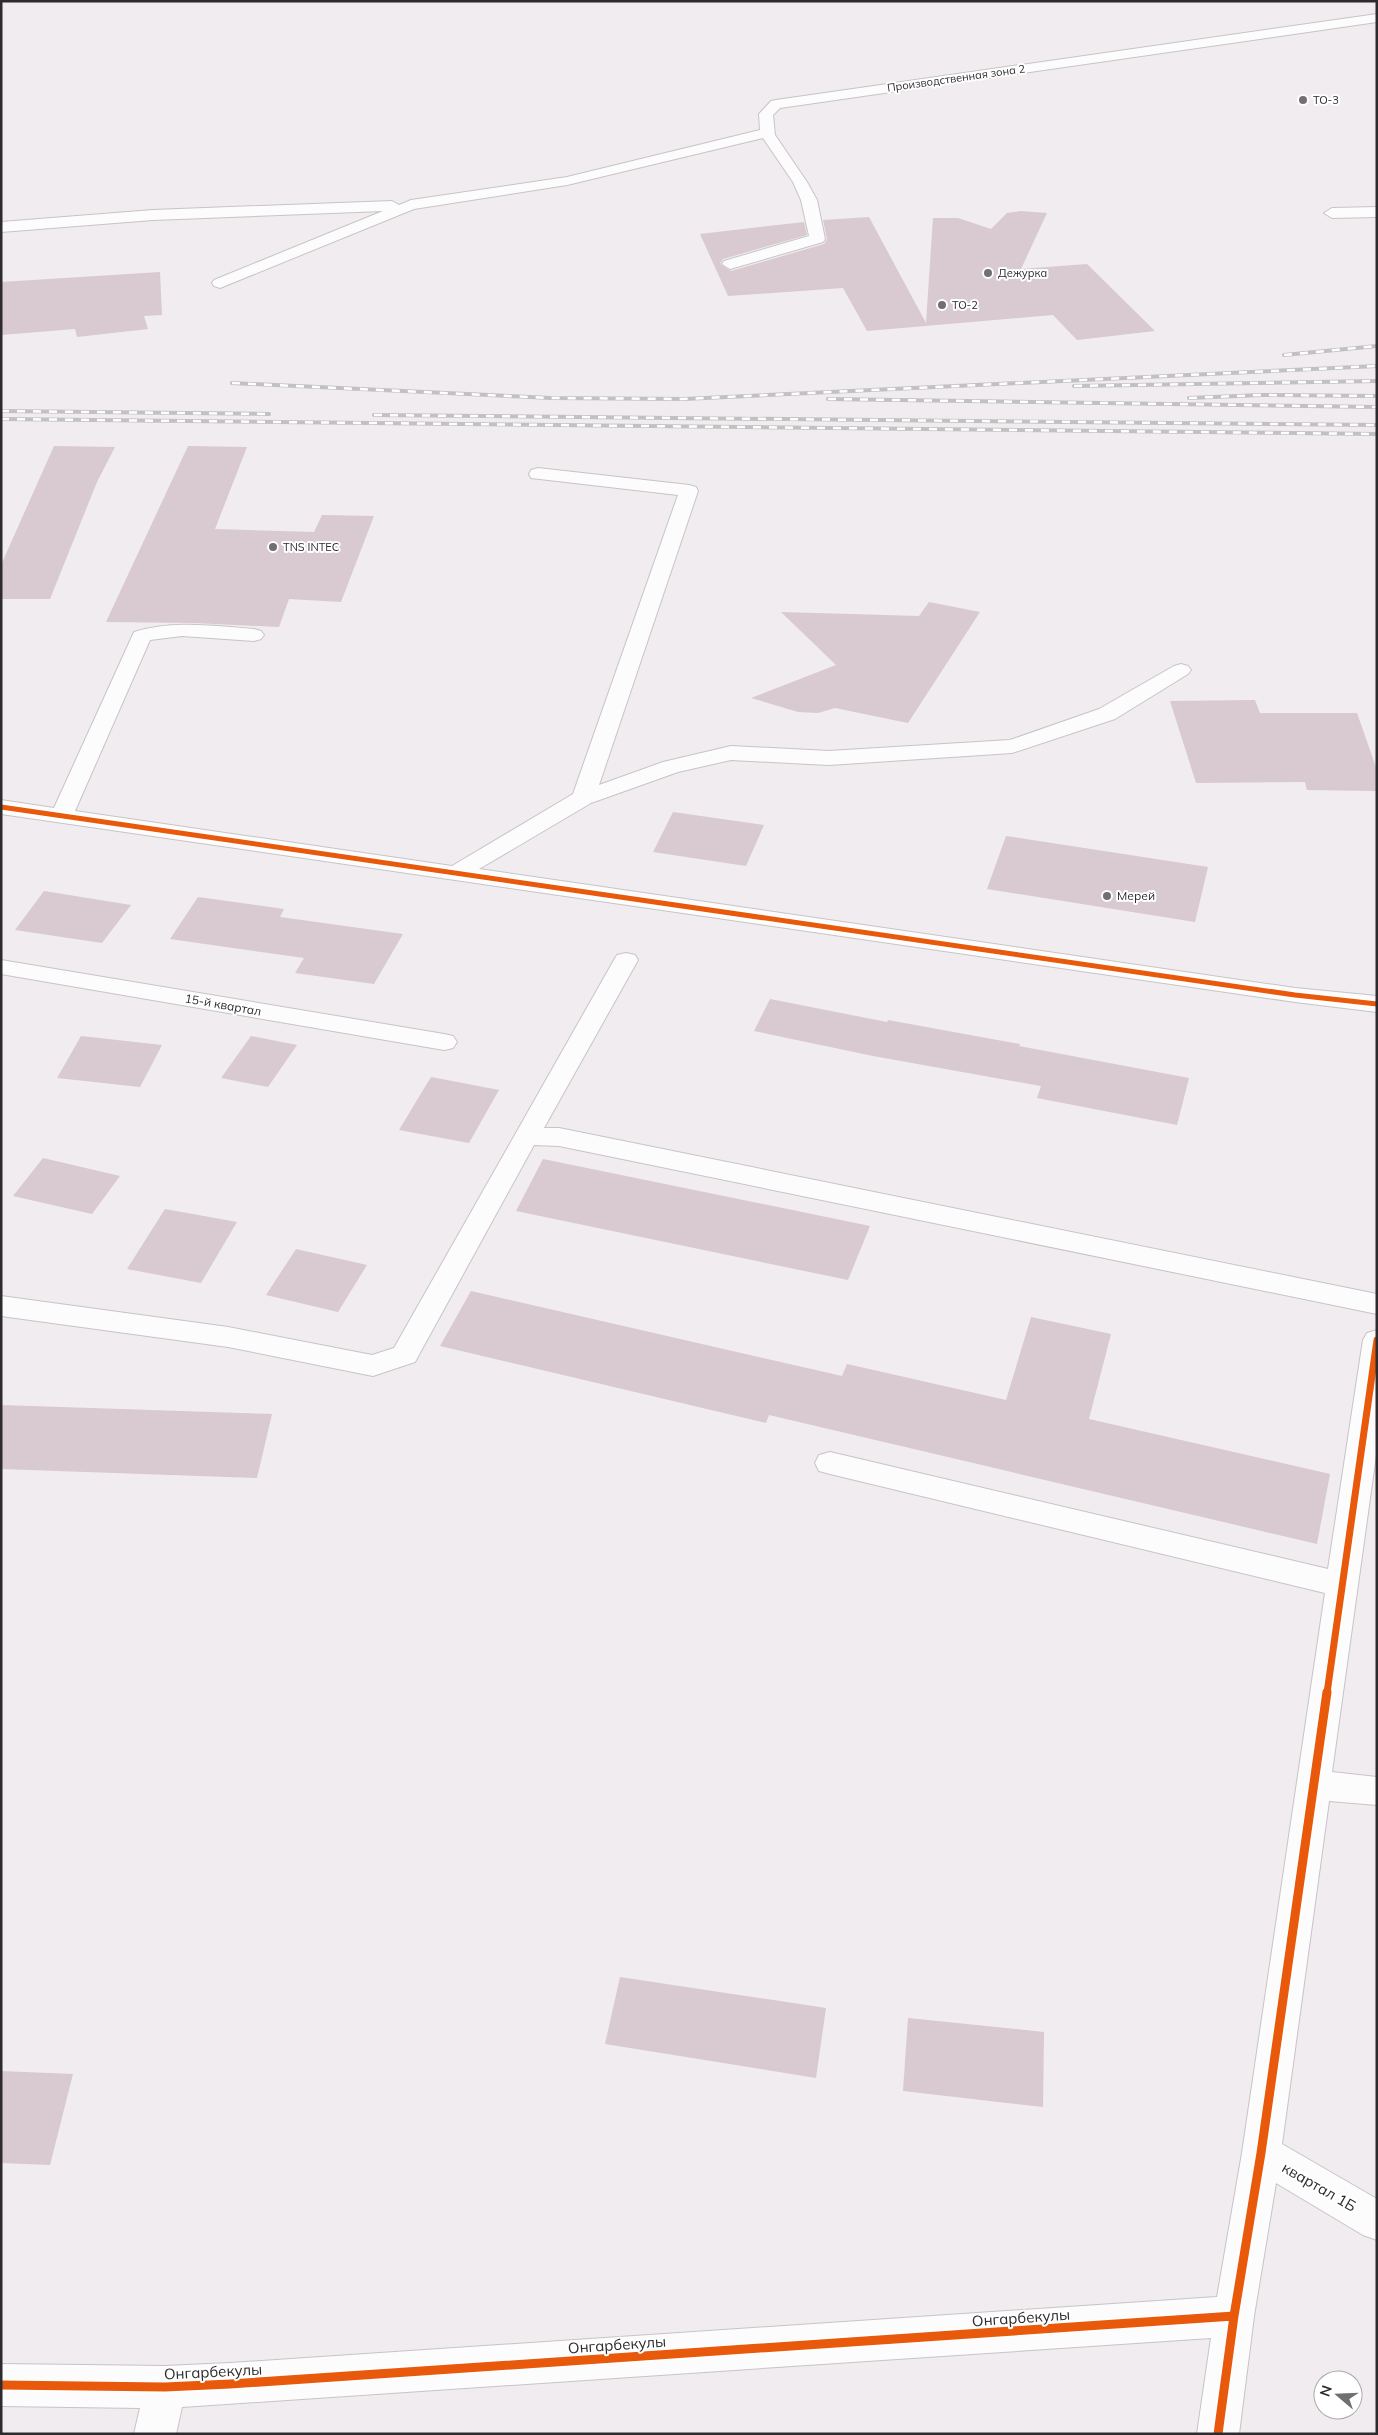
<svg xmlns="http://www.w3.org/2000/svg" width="1378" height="2435" viewBox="0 0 1378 2435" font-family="Mulish,sans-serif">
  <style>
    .building { fill: #d9c9d0 }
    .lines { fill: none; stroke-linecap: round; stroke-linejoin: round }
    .minor-casing { stroke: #c7c4c6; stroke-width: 2 }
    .minor { fill: #fdfcfd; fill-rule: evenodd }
    .rail-casing { stroke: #c2c1c1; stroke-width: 4 }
    .rail { stroke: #fff; stroke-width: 2.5; stroke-dasharray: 8; stroke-linecap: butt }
    .cycleway-far2-casing { stroke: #fff; stroke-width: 8 }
    .cycleway-far1-casing { stroke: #fff; stroke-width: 10 }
    .cycleway-casing { stroke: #fff; stroke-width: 12 }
    .cycleway-far2 { stroke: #e8590c; stroke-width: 5 }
    .cycleway-far1 { stroke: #e8590c; stroke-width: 7 }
    .cycleway { stroke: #e8590c; stroke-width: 9 }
    .poi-dot { fill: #716f71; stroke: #fff; stroke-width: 2 }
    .labels { text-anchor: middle; stroke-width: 4; stroke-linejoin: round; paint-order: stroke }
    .far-street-label { font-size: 11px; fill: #2d2b2d; stroke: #fff }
    .far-poi-label { font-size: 11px; fill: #2d2b2d; stroke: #fff; text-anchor: start }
    .poi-label { font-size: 12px; fill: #2d2b2d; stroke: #fff; text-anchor: start }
    .street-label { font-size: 12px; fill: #2d2b2d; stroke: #fff }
    .near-street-label { font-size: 15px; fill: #2d2b2d; stroke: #fff }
  </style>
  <rect width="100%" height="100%" fill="#f0ecef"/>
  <path class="building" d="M 1021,211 L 1047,213 L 1021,269 L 1087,264 L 1155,331 L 1077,340 L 1053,315 L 867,331 L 843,288 L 728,296 L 700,234 L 804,222 L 807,235 L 723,259 L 720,264 L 731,271 L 824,244 L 827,239 L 823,220 L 869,217 L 926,323 L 933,218 L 958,218 L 991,229 L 1007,213 Z
    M 160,272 L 162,315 L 144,316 L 148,329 L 77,337 L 75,329 L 1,335 L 1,282 Z
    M 54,446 L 115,447 L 97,482 L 50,599 L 1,599 L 1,565 Z
    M 188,446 L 247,447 L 215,529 L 314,532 L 322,515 L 374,516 L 341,602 L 289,599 L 279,627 L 194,623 L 106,622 Z
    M 929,602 L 980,612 L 908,723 L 835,708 L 818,713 L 798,712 L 751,698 L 836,665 L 781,612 L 919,616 Z
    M 1255,700 L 1260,713 L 1357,713 L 1377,770 L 1377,791 L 1307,790 L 1305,782 L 1196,783 L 1170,701 Z
    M 673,812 L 764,825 L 746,866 L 653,852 Z
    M 1006,836 L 1208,867 L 1195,922 L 987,889 Z
    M 44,891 L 131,905 L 102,943 L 15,930 Z
    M 198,897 L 284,909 L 280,917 L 403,934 L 374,984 L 295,973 L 304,958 L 170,939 Z
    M 770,999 L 887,1022 L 888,1020 L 1020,1044 L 1019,1046 L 1189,1078 L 1177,1125 L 1037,1098 L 1041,1086 L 873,1056 L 754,1031 Z
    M 81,1036 L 162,1045 L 140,1087 L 57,1078 Z
    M 251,1036 L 297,1045 L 268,1087 L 221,1078 Z
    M 431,1077 L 499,1090 L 469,1143 L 399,1130 Z
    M 43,1158 L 120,1176 L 92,1214 L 13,1196 Z
    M 543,1159 L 870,1226 L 848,1280 L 516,1211 Z
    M 165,1209 L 237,1222 L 201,1283 L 127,1269 Z
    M 296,1249 L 367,1265 L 338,1312 L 266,1295 Z
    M 471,1291 L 842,1376 L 847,1364 L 1006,1400 L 1031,1317 L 1111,1334 L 1089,1419 L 1330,1474 L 1317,1544 L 769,1415 L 766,1423 L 440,1346 Z
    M 1,1405 L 272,1414 L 257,1478 L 1,1469 Z
    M 620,1977 L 826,2008 L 816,2078 L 605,2044 Z
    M 908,2018 L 1044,2032 L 1043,2107 L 903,2091 Z
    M 1,2071 L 73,2074 L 50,2165 L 1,2163 Z"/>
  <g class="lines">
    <g class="minor-casing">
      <path id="minor" d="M 1377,14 L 1377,22 L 780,108 L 773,115 L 775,135 L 807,182 L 817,200 L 825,239 L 823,242 L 730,269 L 722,264 L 724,261 L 809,236 L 801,200 L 793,182 L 763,138 L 567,185 L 414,209 L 220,288 L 214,286 L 212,283 L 214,280 L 383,211 L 153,220 L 1,232 L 1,222 L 153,210 L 392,201 L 399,205 L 411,200 L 567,177 L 760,130 L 759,114 L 771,101 L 776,100 Z
        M 1377,207 L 1377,217 L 1332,218 L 1324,213 L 1332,208 Z
        M 538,468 L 689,485 L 696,487 L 698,491 L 599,785 L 663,762 L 731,746 L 829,751 L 1010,740 L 1099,709 L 1174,666 L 1181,664 L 1188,666 L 1191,670 L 1188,674 L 1115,719 L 1012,753 L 829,765 L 731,760 L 678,772 L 591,803 L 479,869 L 1295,988 L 1377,996 L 1377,1012 L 1295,1002 L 1,814 L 1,800 L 54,808 L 134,632 C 174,620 213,626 254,629 L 261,631 L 264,635 L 261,639 L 254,641 L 182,636 L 150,640 L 75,811 L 452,866 L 573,794 L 678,495 L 531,478 L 529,474 L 531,470 Z
        M 626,953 L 635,955 L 638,960 L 544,1128 L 559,1128 L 1377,1294 L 1377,1314 L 559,1146 L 534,1145 L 415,1362 L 373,1376 L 228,1347 L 1,1316 L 1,1296 L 228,1327 L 372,1355 L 394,1348 L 614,960 L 617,955 Z
        M 1,960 L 444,1034 L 453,1036 L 457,1042 L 453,1048 L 444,1050 L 1,974 Z
        M 1377,1330 L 1377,1448 L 1332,1772 L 1377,1777 L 1377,1805 L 1329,1801 L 1282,2144 L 1377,2199 L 1377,2240 L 1363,2235 L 1276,2183 L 1254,2316 L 1239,2434 L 1197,2434 L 1211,2338 L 182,2407 L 176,2434 L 134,2434 L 140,2408 L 1,2406 L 1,2364 L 165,2366 L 230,2363 L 1217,2297 L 1242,2153 L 1325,1593 L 830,1474 L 819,1471 L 815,1463 L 819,1455 L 830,1452 L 1328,1569 L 1363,1340 L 1367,1333 Z"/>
    </g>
    <use href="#minor" class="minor"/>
    <g class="rail-casing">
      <path id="rail" d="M 1284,355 L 1377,346
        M 232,383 L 551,398 L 684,399 L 1377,366
        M 1074,386 L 1377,381
        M 1189,398 L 1262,395 L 1377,396
        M 828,399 L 1377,407
        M 1,411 L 269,414
        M 374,415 L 1377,425
        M 1,419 L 1377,434"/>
    </g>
    <use href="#rail" class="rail"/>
    <g class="cycleway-far2-casing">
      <path id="cycleway-far2" d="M 1,807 L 1295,995 L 1377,1004"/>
    </g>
    <g class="cycleway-far1-casing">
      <path id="cycleway-far1" d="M 1327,1693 L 1377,1340"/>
    </g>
    <g class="cycleway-casing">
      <path id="cycleway" d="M 1,2385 L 165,2387 L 230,2384 L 1234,2316
        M 1218,2434 L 1234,2316 L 1261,2153 L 1327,1692"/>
    </g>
    <use href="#cycleway-far2" class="cycleway-far2"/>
    <use href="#cycleway-far1" class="cycleway-far1"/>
    <use href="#cycleway" class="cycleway"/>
  </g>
  <g class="poi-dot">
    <circle cx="1303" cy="100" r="5"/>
    <circle cx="988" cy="273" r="5"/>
    <circle cx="942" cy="305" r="5"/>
    <circle cx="273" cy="547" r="5"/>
    <circle cx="1107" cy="896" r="5"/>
  </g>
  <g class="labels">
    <g class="far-street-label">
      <text transform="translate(956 78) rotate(-8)" y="4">Производственная зона 2</text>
    </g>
    <g class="far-poi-label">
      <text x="1313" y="104">ТО-3</text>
      <text x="998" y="277">Дежурка</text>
      <text x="952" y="309">ТО-2</text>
      <text x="283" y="551">TNS INTEC</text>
    </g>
    <g class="poi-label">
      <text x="1117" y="900">Мерей</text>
    </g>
    <g class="street-label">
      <text transform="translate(223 1005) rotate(10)" y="4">15-й квартал</text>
    </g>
    <g class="near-street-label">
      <text transform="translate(1319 2187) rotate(30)" y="5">квартал 1Б</text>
      <text transform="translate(1021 2318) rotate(-4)" y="5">Онгарбекулы</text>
      <text transform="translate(617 2345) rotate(-4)" y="5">Онгарбекулы</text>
      <text transform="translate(213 2372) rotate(-3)" y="5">Онгарбекулы</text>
    </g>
  </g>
  <rect width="1378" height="2435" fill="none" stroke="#2d2b2d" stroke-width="5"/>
  <g transform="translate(1338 2395) rotate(289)"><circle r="24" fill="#ffffff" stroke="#abaaab"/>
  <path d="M0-4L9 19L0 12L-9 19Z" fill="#716f71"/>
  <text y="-8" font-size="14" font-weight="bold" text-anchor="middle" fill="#2d2b2d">N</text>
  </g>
</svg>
